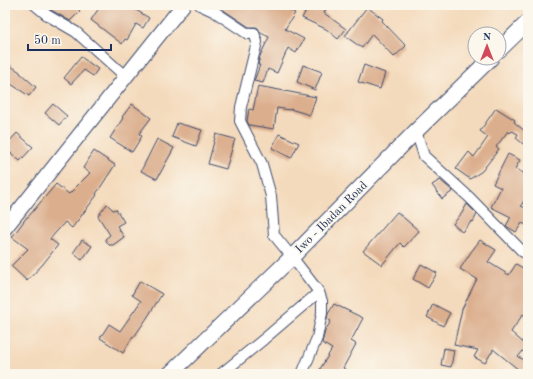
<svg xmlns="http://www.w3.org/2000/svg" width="533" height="379" viewBox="0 0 533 379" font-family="'Old Standard TT',serif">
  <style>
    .building { fill: #dbae8d }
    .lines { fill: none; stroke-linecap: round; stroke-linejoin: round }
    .street-casing { stroke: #3c496c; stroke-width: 12 }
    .secondary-casing { stroke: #3c496c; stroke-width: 16 }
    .primary-casing { stroke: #3c496c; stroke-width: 17 }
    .street { stroke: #fff; stroke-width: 10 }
    .secondary { stroke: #fff; stroke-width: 14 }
    .primary { stroke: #fff; stroke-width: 15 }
    .labels { text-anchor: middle; stroke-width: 3.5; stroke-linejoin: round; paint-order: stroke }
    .street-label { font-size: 12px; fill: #1b2f5e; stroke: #fbf7ec }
  </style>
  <rect width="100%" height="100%" fill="#fbf7ec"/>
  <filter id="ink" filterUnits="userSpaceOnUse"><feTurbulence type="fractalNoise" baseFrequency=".025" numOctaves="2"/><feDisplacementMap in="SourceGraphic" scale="8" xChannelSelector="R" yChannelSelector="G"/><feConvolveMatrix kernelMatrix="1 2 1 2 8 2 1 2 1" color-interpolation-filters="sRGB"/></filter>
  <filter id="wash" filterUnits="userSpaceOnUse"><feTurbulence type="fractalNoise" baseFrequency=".012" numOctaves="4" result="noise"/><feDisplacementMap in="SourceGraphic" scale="16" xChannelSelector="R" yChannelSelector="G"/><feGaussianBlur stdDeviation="0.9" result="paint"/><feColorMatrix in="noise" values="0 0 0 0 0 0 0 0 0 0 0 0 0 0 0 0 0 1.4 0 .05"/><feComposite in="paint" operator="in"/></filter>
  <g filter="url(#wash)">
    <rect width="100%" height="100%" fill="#f4dabc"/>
    <g id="blocks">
      <path class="building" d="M 45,5 L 73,5 L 80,11 L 70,21 L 51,10 Z
        M 101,5 L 128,5 L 149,18 L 143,28 L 136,24 L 127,40 L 125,39 L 122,44 L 91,20 Z
        M 224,5 L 280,5 L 295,13 L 285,29 L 304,39 L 296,53 L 288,48 L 277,73 L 268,69 L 263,83 L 254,81 L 260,65 L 258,65 L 260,56 L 269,37 L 261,33 L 258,28 L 256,27 L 249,27 L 222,9 Z
        M 309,5 L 317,5 L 326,9 L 324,13 L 346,29 L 338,39 L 326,29 L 302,18 Z
        M 367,7 L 383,19 L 382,21 L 406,46 L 394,57 L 372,34 L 362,48 L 345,36 Z
        M 81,57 L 98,69 L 93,76 L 84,70 L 71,84 L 64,78 Z
        M 5,62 L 20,72 L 20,73 L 36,87 L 29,96 L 5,80 Z
        M 303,65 L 322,72 L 315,90 L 297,82 Z
        M 364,65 L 385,73 L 380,89 L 358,82 Z
        M 258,86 L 316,97 L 310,115 L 290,109 L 290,110 L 277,108 L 274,129 L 249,125 L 247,121 L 249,109 L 253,110 Z
        M 53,104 L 67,116 L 59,125 L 45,113 Z
        M 132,104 L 151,118 L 139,134 L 142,136 L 132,152 L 110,138 L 123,118 L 122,117 Z
        M 496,108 L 515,120 L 514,122 L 528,134 L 528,148 L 516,138 L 518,134 L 512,131 L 510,133 L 508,131 L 496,147 L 499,149 L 482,171 L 470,179 L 456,169 L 469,152 L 474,157 L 488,137 L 480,131 Z
        M 177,123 L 202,130 L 196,146 L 172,137 Z
        M 17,133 L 33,147 L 20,161 L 5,148 L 5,146 Z
        M 216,134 L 235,139 L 226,169 L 208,164 Z
        M 279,134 L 299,143 L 291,158 L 272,148 Z
        M 157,139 L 174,148 L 157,179 L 141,171 Z
        M 94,151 L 115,165 L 96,194 L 97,195 L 72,228 L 65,222 L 50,239 L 58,245 L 43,264 L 27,281 L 11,266 L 28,249 L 12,237 L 27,217 L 28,217 L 56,184 L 69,194 L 90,173 L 83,168 Z
        M 508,154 L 520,160 L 515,169 L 528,175 L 528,193 L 521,206 L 528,209 L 528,226 L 522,223 L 516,232 L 506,226 L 511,217 L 491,207 L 501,188 L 493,184 Z
        M 440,180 L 453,191 L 442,199 L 432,185 Z
        M 107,204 L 113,210 L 116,209 L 124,222 L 117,226 L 124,237 L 113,245 L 109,245 L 105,239 L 110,235 L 98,216 Z
        M 467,204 L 477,214 L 473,222 L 472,221 L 462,232 L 453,224 L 462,213 Z
        M 397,212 L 419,231 L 404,247 L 400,243 L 382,265 L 363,251 Z
        M 82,240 L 92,246 L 82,260 L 73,253 Z
        M 480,240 L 496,250 L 488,262 L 509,275 L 516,264 L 528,271 L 528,319 L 523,314 L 511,332 L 527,346 L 518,357 L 525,360 L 528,354 L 528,374 L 516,374 L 519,370 L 493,349 L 492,353 L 491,353 L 485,363 L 474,357 L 478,350 L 454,345 L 462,309 L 477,279 L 460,269 L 471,252 Z
        M 421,264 L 437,273 L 428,288 L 413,279 Z
        M 140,281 L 162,294 L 147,318 L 134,337 L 133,336 L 123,353 L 100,338 L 109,324 L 120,331 L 141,301 L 132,295 Z
        M 334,304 L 363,318 L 351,341 L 356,344 L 343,368 L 354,374 L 317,374 L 332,349 L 322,343 L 325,331 L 331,321 L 327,319 L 328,314 Z
        M 433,304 L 450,313 L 443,326 L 427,317 Z
        M 444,348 L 454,350 L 451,367 L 441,365 Z"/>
    </g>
  </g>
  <g filter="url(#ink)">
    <use href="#blocks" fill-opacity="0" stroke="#3c496c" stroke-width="1"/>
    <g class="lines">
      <g class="street-casing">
        <path id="street" d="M 35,5 L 47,15 L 76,32 L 126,77
          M 200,5 L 215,12 L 248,34 L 254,33 L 257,42 L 241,107 L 240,121 L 262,164 L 271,196 L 274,235 L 292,257 L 319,292 L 322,301 L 322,313 L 317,338 L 302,374
          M 416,131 L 424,156 L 470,198 L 523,252
          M 221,374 L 264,339 L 319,292"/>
      </g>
      <g class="secondary-casing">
        <path id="secondary" d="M 5,228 L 183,5"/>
      </g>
      <g class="primary-casing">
        <path id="primary" d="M 499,50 L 528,22
          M 170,374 L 292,257 L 416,131 L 491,58"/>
      </g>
      <use href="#street" class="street"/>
      <use href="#secondary" class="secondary"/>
      <use href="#primary" class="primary"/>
    </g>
  </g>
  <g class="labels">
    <g class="street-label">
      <text transform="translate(331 217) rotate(-45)" y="4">Iwo - Ibadan Road</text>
    </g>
  </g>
  <rect width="533" height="379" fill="none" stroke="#fbf7ec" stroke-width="20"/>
  <g transform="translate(487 46)"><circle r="19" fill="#fbf7ec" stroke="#a1a7b3"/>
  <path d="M0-3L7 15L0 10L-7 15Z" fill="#d1495b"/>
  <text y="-6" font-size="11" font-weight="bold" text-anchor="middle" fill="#1b2f5e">N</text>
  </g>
  <path d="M28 44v6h83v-6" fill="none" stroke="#1b2f5e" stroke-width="2"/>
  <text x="34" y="44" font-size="12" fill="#1b2f5e" stroke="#fbf7ec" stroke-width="3" paint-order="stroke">50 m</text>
</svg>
